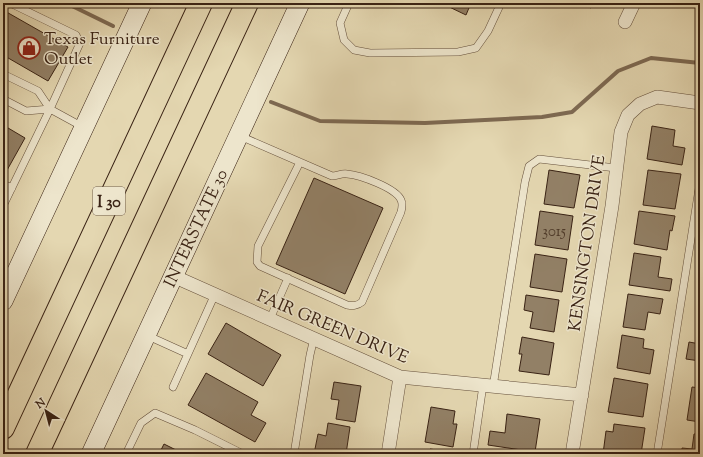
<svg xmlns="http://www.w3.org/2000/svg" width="703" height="457" viewBox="0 0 703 457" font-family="'Sorts Mill Goudy',serif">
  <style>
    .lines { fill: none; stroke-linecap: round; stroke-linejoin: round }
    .stream { stroke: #7d6952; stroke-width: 4 }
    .building { fill: #928066; stroke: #392214 }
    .service-casing { stroke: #644f3b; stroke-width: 8 }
    .minor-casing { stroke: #644f3b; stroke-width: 14 }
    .secondary-casing { stroke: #392214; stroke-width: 20 }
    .motorway-casing { stroke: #392214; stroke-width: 24 }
    .service { stroke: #ede5cc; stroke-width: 7 }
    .minor { stroke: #ede5cc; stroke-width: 13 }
    .secondary { stroke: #ede5cc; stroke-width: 19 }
    .motorway { stroke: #e4d7b1; stroke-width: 22 }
    .labels { text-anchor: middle; stroke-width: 3; stroke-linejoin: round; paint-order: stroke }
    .number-label { font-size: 15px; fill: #4f3a28 }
    .shield { fill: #ede5cc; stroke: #6f5c4b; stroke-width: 1 }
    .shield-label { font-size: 16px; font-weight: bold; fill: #392214 }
    .poi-label { font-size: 17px; fill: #392214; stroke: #ede5cc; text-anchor: start }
    .street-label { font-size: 17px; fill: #392214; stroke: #ede5cc }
  </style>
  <rect width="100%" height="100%" fill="#e4d7b1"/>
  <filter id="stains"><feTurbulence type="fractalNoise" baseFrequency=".005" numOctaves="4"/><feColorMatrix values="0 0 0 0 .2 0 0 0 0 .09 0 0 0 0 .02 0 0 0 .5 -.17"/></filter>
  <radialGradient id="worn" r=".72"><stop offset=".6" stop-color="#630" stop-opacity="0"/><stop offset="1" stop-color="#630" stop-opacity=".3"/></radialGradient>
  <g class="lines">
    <path class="stream" d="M 66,3 L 113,26
      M 271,102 L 320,121 L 425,123 L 542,117 L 572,112 L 618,71 L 651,58 L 700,63"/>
  </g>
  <path class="building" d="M 441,3 L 471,3 L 466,15 Z
    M 581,3 L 594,3 L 591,8 Z
    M 3,10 L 68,47 L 48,81 L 3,55 Z
    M 3,125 L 25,138 L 6,172 L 3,170 Z
    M 652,126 L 675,130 L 673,146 L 685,148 L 682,165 L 647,159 Z
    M 549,170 L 580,175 L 574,208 L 544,204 Z
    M 648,170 L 681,174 L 675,209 L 643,205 Z
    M 314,178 L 383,208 L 345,294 L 276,264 Z
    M 540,211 L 573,216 L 568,250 L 535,245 Z
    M 639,211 L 675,216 L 672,231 L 670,230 L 667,250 L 634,244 Z
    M 634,253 L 661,257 L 658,277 L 672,279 L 670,291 L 629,285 Z
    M 535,254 L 567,259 L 562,292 L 530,287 Z
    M 628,294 L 663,299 L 660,314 L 648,312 L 645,330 L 623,327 Z
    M 526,295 L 559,300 L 554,332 L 530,328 L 533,312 L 524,310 Z
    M 226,323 L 281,355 L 263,386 L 208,354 Z
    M 622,335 L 644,339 L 643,348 L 654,350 L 650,374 L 617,368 Z
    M 522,337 L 554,343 L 549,375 L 519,371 L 522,354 L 519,354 Z
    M 689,342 L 700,344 L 700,361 L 686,359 Z
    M 206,373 L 258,402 L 251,415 L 266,423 L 255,442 L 188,405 Z
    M 614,378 L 648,384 L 643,417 L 608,412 Z
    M 334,382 L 361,386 L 355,422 L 336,419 L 339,400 L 331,399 Z
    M 692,387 L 700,388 L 700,422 L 687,420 Z
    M 431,407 L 455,411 L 453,424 L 457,424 L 453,447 L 425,442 Z
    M 507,414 L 540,419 L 535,452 L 488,445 L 490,431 L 505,433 Z
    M 328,423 L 350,427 L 346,454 L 314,454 L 318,434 L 326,436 Z
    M 614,424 L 645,428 L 641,454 L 603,454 L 606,431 L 613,432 Z
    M 694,434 L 700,434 L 700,454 L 682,454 L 682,448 L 692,449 Z
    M 164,444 L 184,454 L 159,454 Z
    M 430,449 L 451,452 L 451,454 L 429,454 Z"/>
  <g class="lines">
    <g class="service-casing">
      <path id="service" d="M 10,3 L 76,35 L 80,43 L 50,109 L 83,127
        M 349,3 L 340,23 L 344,40 L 354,50 L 370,53 L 458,52 L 476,48 L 488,31 L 501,3
        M 3,74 L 38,91 L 50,109
        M 3,99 L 26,111 L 50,109
        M 240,136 L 332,176 C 337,176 342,173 347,174 C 360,175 396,188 401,200 C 403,204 402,208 401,212 L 362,302 C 357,306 353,306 347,305 L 260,266 L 257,262 L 258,246 L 300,162
        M 3,184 L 12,188
        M 3,206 L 50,109
        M 270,319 L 288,278
        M 146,335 L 188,354
        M 173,387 L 215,294
        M 493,387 L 525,182 L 529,166 L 539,159 L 616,168
        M 126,454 L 141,423 L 155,413 L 195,430 L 243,454
        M 294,454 L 310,355 L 314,338
        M 473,454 L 483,385
        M 657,454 L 700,182"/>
    </g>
    <g class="minor-casing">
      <path id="minor" d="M 625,22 L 634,3
        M 173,276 L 400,377 L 582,395
        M 388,454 L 400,377
        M 572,454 L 612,206 L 621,132 L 628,115 L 640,104 L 657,97 L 700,103"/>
    </g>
    <g class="secondary-casing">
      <path id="secondary" d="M 3,301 L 142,3
        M 91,454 L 300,3"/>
    </g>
    <g class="motorway-casing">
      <path id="motorway" d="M 3,428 L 201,3
        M 37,454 L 247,3"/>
    </g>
    <use href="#service" class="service"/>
    <use href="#minor" class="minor"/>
    <use href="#secondary" class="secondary"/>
    <use href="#motorway" class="motorway"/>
  </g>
  <defs>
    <g id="shop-ring" transform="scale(1.15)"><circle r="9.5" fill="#ede5cc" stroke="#8f2418" stroke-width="1.5"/><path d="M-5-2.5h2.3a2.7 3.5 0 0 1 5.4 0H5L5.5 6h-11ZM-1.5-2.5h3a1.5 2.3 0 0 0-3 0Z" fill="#8f2418"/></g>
  </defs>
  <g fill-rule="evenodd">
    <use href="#shop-ring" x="29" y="48"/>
  </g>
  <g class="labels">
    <g class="number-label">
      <text x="554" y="236">3015</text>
    </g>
    <rect class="shield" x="93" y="187" width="32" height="28" rx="3"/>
    <g class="shield-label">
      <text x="109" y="207">I 30</text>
    </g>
    <g class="poi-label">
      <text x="44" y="44">Texas Furniture<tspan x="44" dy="20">Outlet</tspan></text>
    </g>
    <g class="street-label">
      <text transform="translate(195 228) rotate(-65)" y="6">INTERSTATE 30</text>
      <text transform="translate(586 243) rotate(-82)" y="6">KENSINGTON DRIVE</text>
      <text transform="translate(333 326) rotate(23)" y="6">FAIR GREEN DRIVE</text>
    </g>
  </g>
  <rect width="703" height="457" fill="none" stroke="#e4d7b1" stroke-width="16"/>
  <rect x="4" y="4" width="695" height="449" fill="none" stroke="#392214" stroke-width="2"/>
  <rect x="8" y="8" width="687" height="441" fill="none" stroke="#392214"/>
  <g transform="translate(46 411) rotate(324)" stroke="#ede5cc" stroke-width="3" paint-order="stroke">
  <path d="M0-3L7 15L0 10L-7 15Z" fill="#392214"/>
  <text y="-6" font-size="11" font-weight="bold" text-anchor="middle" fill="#392214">N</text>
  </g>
  <rect width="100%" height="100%" filter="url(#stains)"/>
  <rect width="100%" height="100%" fill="url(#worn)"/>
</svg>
